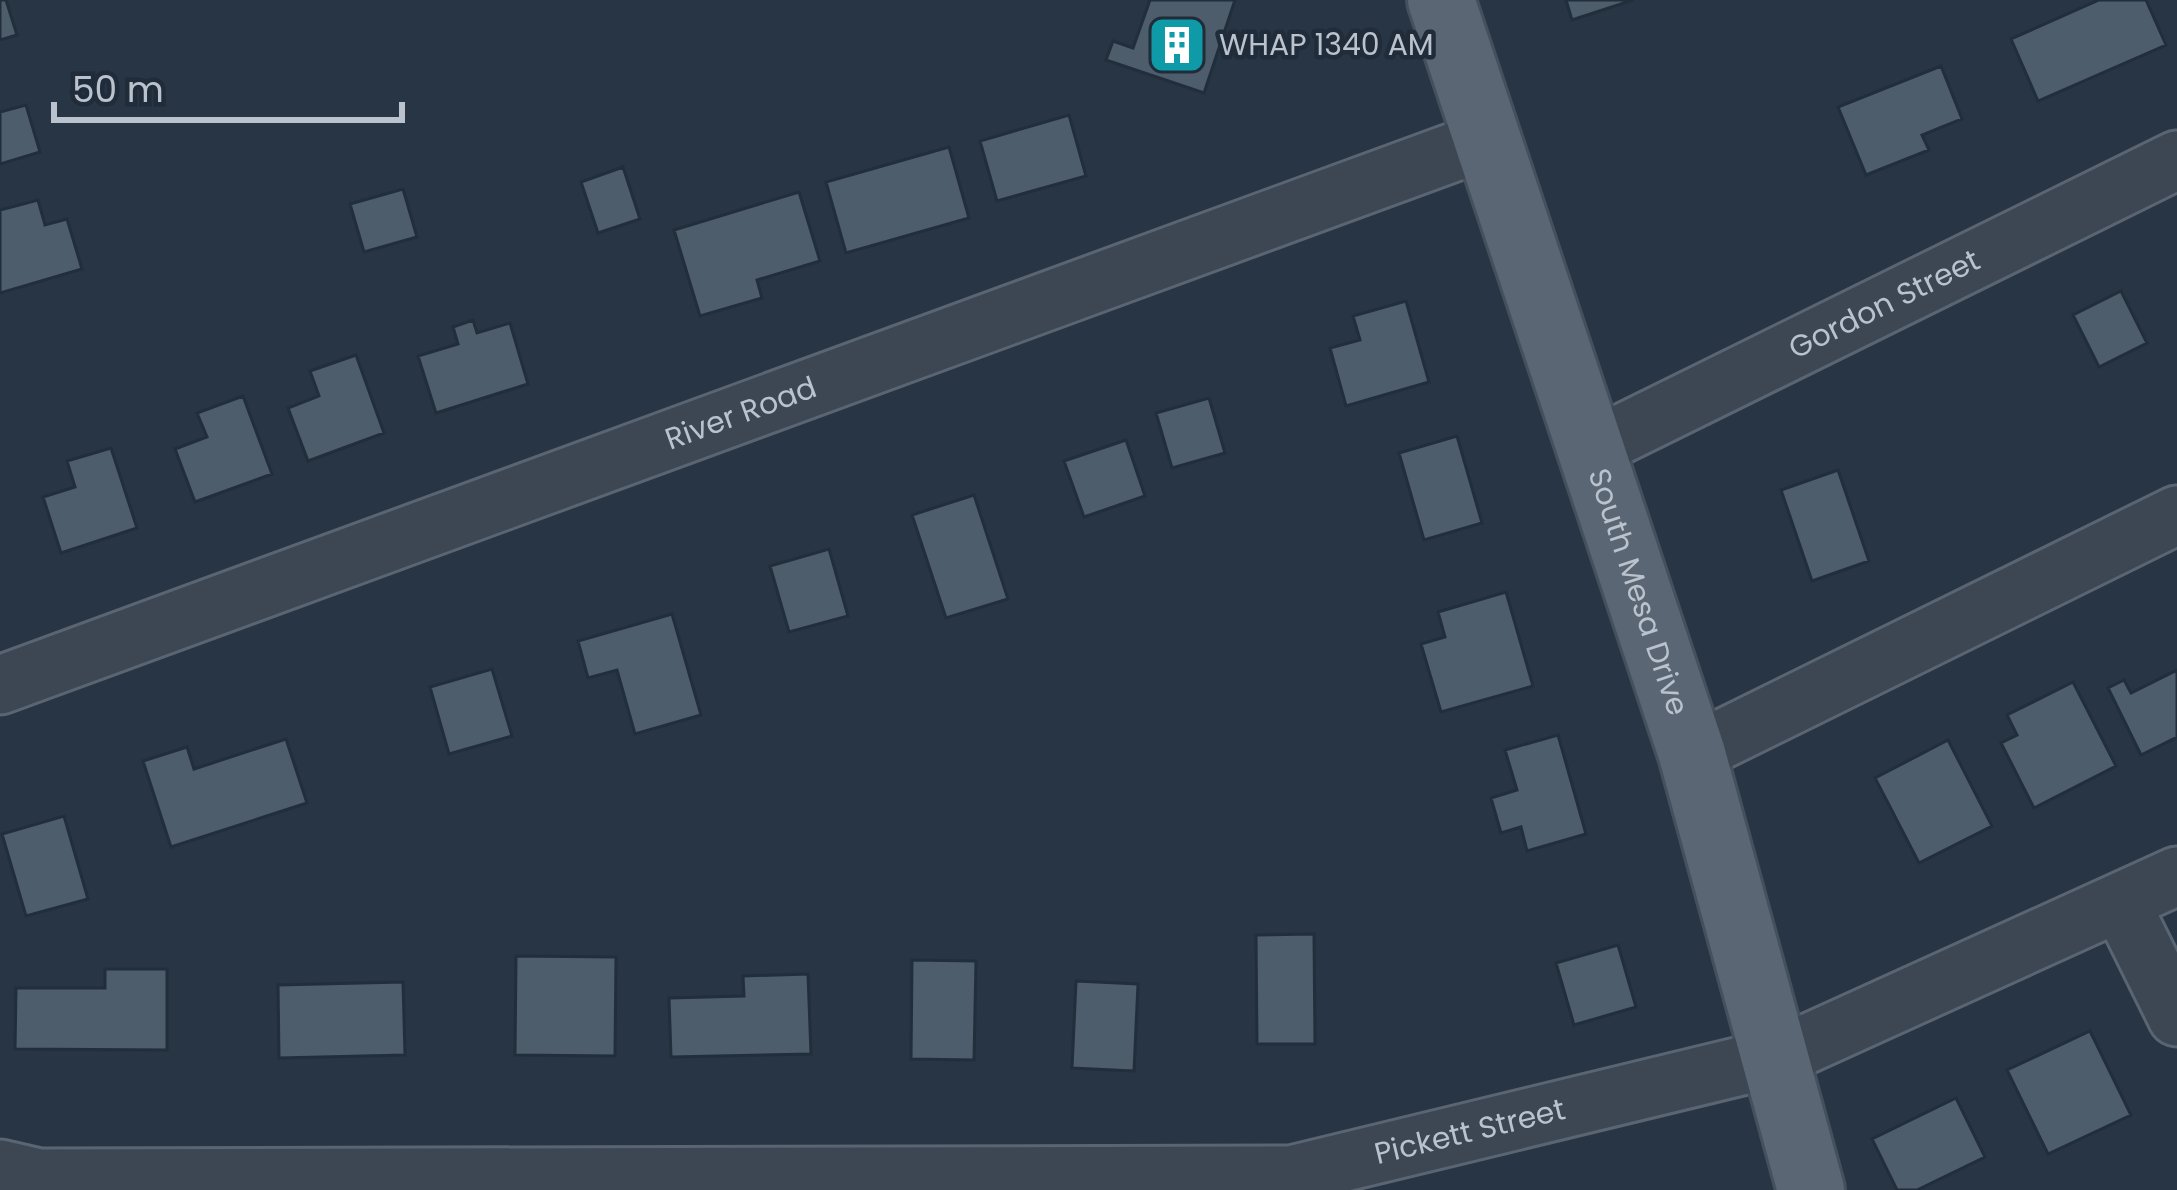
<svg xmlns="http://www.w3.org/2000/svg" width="2177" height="1190" viewBox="0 0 2177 1190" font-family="Poppins,sans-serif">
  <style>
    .building { fill: #4d5d6c; stroke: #222e3b; stroke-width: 3 }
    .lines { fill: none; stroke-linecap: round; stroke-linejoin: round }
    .minor-casing { stroke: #5a6571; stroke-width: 63 }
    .major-casing { stroke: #45505d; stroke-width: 72 }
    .minor { stroke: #3c4753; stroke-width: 57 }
    .major { stroke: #5a6673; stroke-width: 66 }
    .labels { text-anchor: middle; stroke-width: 9; stroke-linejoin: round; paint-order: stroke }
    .poi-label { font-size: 30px; fill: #b9c2cd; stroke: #202c39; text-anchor: start }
    .street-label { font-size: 30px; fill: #b9c2cd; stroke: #202c39 }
  </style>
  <rect width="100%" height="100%" fill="#273544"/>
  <path class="building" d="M 0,0 L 6,0 L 17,35 L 0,40 Z
    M 1150,0 L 1235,0 L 1204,93 L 1106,60 L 1113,41 L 1133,48 Z
    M 1566,0 L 1633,0 L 1572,20 Z
    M 2099,0 L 2146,0 L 2166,45 L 2038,101 L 2011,39 Z
    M 1941,66 L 1962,119 L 1922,135 L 1929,150 L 1866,175 L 1838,107 Z
    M 26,105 L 40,152 L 0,164 L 0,112 Z
    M 1069,115 L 1086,176 L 997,201 L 980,141 Z
    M 949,147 L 969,218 L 846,253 L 826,182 Z
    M 623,167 L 640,219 L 598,233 L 581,182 Z
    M 403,189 L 417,237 L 364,252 L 350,204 Z
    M 799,192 L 820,261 L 757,280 L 762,298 L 700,316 L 674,230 Z
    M 38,200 L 45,225 L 67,219 L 82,269 L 0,293 L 0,210 Z
    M 2121,291 L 2147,343 L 2099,367 L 2073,315 Z
    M 1406,301 L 1429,382 L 1346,406 L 1330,348 L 1360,340 L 1353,316 Z
    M 473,320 L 477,333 L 510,323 L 528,384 L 436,413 L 418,356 L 458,344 L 453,327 Z
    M 356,355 L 384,433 L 308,461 L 288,408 L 319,396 L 310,371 Z
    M 243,396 L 272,474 L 195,502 L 175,449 L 207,437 L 197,413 Z
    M 1209,398 L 1225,453 L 1172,468 L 1156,413 Z
    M 1457,436 L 1482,523 L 1424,540 L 1399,453 Z
    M 1126,440 L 1145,496 L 1084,517 L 1064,461 Z
    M 111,448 L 137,528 L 61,553 L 43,497 L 75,487 L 67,461 Z
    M 1838,470 L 1869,561 L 1812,581 L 1781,490 Z
    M 974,495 L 1008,599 L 946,618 L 912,515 Z
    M 829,549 L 848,616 L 789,632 L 770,566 Z
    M 1506,592 L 1533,686 L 1441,712 L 1421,644 L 1445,637 L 1438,612 Z
    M 672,614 L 701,715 L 635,734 L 617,670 L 588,678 L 578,641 Z
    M 492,669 L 512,736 L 449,754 L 430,687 Z
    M 2177,670 L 2177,737 L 2141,755 L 2108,688 L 2124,680 L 2131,693 Z
    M 2073,682 L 2116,766 L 2034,808 L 2001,743 L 2017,735 L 2007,715 Z
    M 1558,735 L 1586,834 L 1527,851 L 1521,827 L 1501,833 L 1491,798 L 1517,790 L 1505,750 Z
    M 286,739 L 307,803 L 171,847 L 143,761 L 187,747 L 194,769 Z
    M 1948,740 L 1992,826 L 1919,863 L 1875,778 Z
    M 64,816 L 88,899 L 26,916 L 2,834 Z
    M 1314,934 L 1315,1044 L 1257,1044 L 1256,935 Z
    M 1618,945 L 1636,1007 L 1574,1025 L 1556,963 Z
    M 516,956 L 616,957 L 615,1056 L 515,1055 Z
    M 912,960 L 976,961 L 974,1060 L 911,1059 Z
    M 105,969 L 167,969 L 167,1050 L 15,1049 L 16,988 L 105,988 Z
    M 808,974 L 811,1054 L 671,1057 L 669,998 L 744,996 L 743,976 Z
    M 1076,981 L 1138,984 L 1134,1071 L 1072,1068 Z
    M 403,982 L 405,1055 L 279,1058 L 278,985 Z
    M 2090,1031 L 2131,1115 L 2048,1154 L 2007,1070 Z
    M 1956,1098 L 1985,1157 L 1917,1190 L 1897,1190 L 1872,1139 Z"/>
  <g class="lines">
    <g class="minor-casing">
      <g id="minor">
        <path id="s1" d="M 1591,449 L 2177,160"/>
        <path id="s2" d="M 0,685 L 1484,141"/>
        <path d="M 1692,754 L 2177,515"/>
        <path d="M 2121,904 L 2177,1017"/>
        <path id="s3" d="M 0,1169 L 39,1178 L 1291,1175 L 1778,1057 L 2177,876"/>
      </g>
    </g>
    <g class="major-casing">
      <g id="major">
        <path id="s4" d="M 1441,0 L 1692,754 L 1811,1190"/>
      </g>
    </g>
    <use href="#minor" class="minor"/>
    <use href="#major" class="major"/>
  </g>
  <defs>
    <g id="building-square" transform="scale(3)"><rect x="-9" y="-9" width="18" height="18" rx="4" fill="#0f9aa8" stroke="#202c39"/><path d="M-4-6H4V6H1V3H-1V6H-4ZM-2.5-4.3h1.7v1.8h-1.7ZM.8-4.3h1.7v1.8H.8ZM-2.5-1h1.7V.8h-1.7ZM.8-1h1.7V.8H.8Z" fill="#fff"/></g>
  </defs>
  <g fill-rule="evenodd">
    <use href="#building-square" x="1177" y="45"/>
  </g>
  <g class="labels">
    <g class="poi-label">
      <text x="1219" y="55">WHAP 1340 AM</text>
    </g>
    <g class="street-label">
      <text dy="10" stroke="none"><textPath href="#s1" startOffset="327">Gordon Street</textPath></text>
      <text dy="10" stroke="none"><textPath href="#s2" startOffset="789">River Road</textPath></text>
      <text dy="10" stroke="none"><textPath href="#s4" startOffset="624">South Mesa Drive</textPath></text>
      <text dy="10" stroke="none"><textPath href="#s3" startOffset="1476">Pickett Street</textPath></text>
    </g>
  </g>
  <path d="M54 102v18h348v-18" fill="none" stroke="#b9c2cd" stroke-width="6"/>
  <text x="72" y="102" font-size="36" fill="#b9c2cd" stroke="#202c39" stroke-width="9" paint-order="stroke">50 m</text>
</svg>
